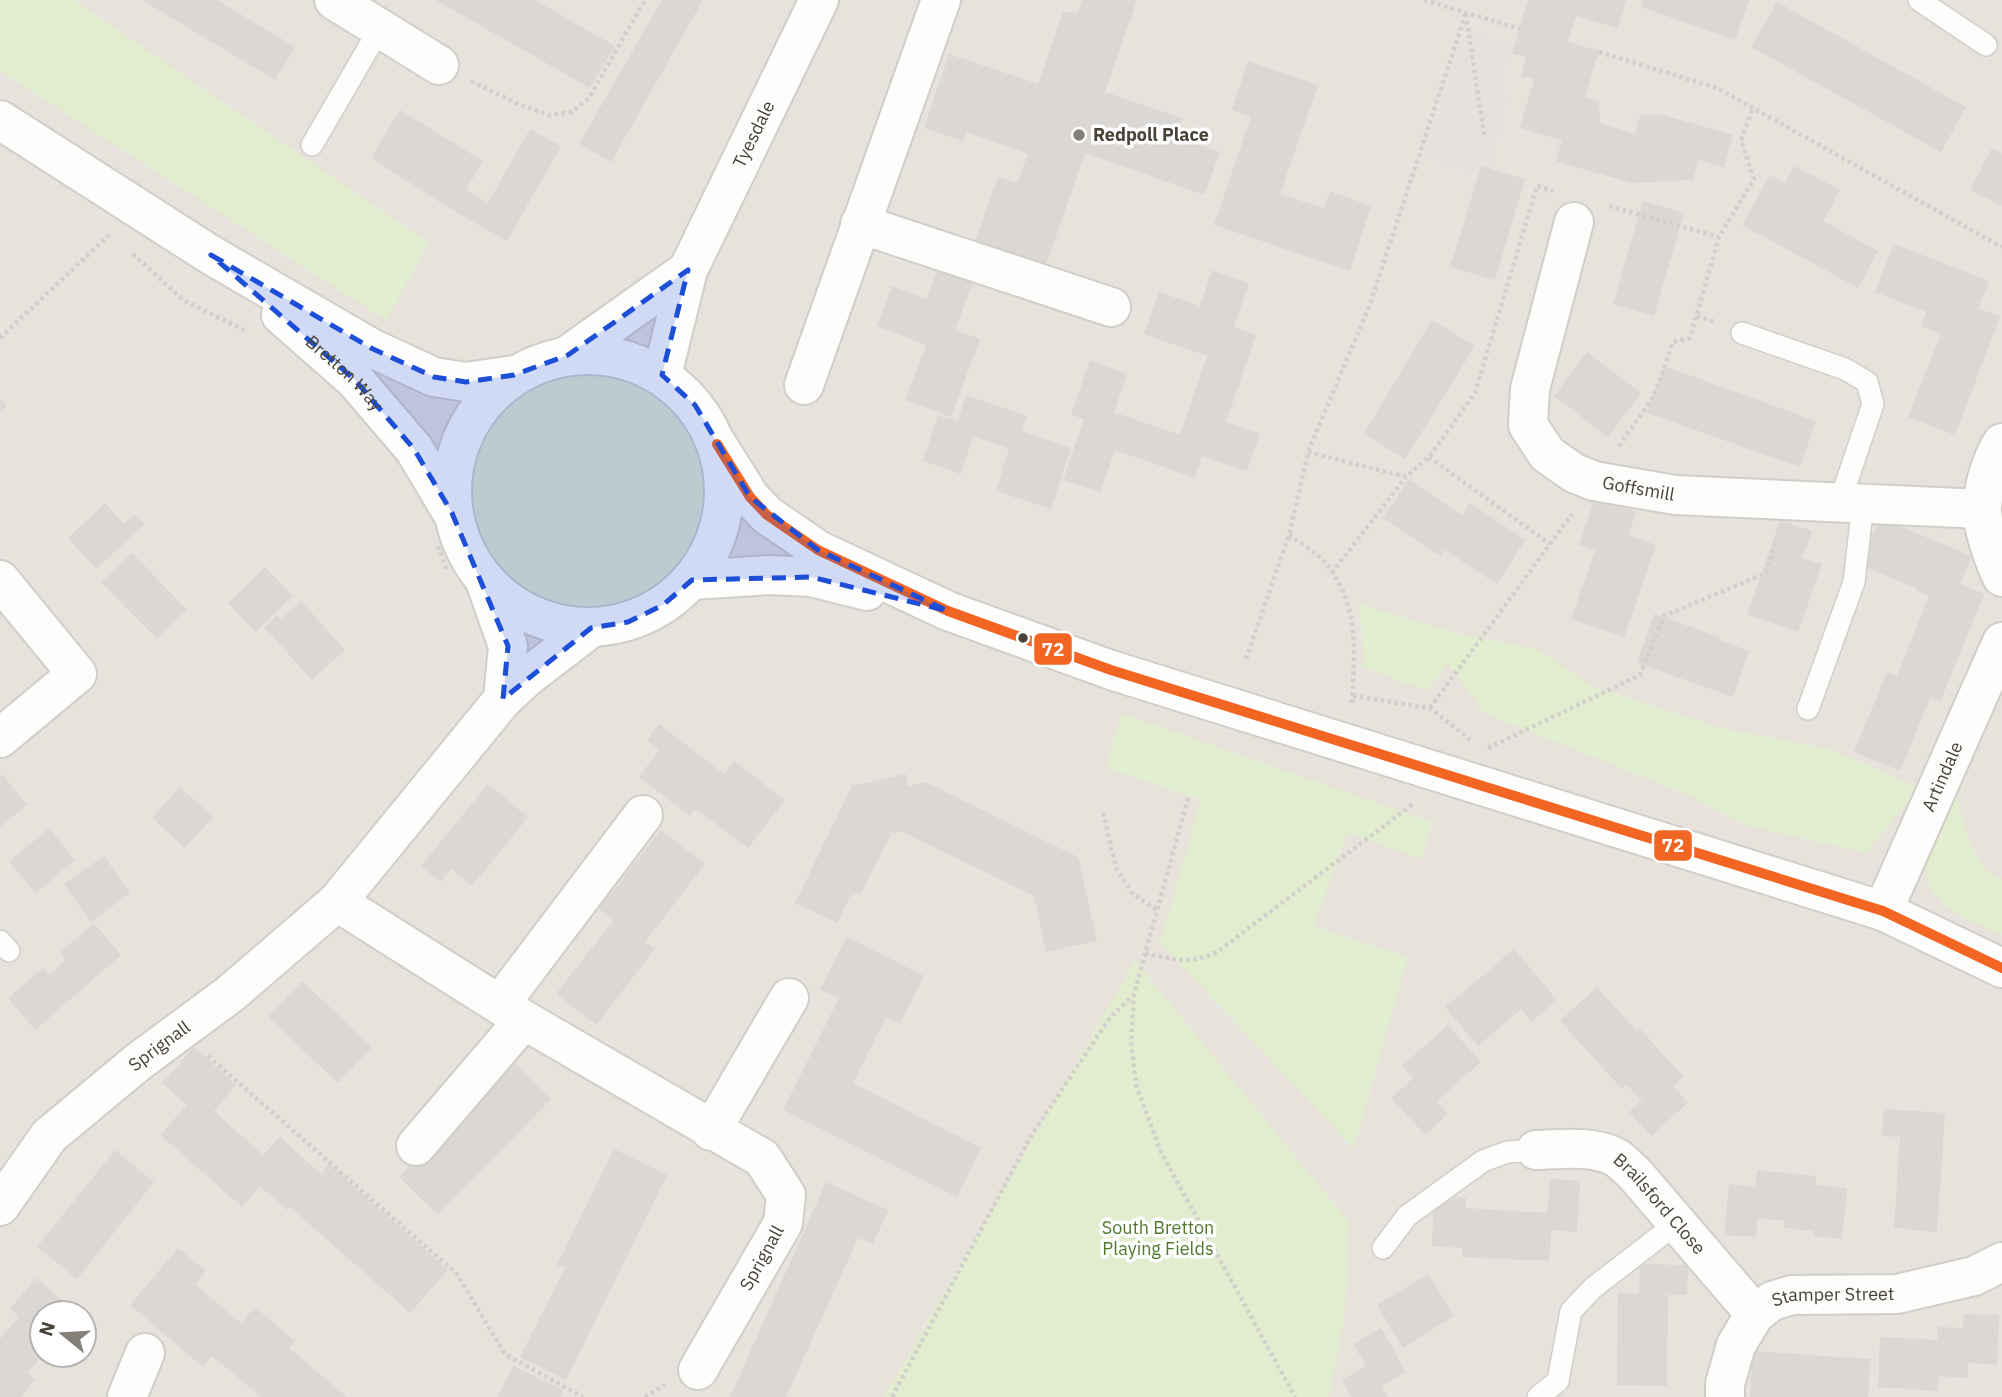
<svg xmlns="http://www.w3.org/2000/svg" width="2002" height="1397" viewBox="0 0 2002 1397" font-family="'IBM Plex Sans',sans-serif">
  <style>
    .residential { fill: #e7e2db; fill-rule: evenodd }
    .green { fill: #e2ecce }
    .parking { fill: #e5e1de }
    .building { fill: #dbd7d4 }
    .lines { fill: none; stroke-linecap: round; stroke-linejoin: round }
    .service-casing { stroke: #d1ceca; stroke-width: 24 }
    .minor-casing { stroke: #d1ceca; stroke-width: 42 }
    .tertiary-casing { stroke: #d1ceca; stroke-width: 42 }
    .path { stroke: #d3d0cc; stroke-width: 4.5; stroke-dasharray: 3.5 3.5; stroke-linecap: butt }
    .service { stroke: #fdfdfc; stroke-width: 21 }
    .minor { stroke: #fdfdfc; stroke-width: 38 }
    .tertiary { stroke: #fdfdfc; stroke-width: 38 }
    .bus-1-casing { stroke: #fff; stroke-width: 16 }
    .bus-1 { stroke: #f26522; stroke-width: 10 }
    .marked { fill: #1d4ed8; fill-opacity: 0.2; stroke: #1d4ed8; stroke-width: 5; stroke-dasharray: 14 9; stroke-linejoin: round }
    .poi-dot { fill: #847f78; stroke: #fff; stroke-width: 2.5 }
    .bus-dot { fill: #494239; stroke: #fff; stroke-width: 2.5 }
    .labels { text-anchor: middle; stroke-width: 7; stroke-linejoin: round; paint-order: stroke }
    .street-label { font-size: 18px; fill: #494239; stroke: #fff }
    .poi-label { font-size: 18px; font-weight: bold; fill: #494239; stroke: #fff; text-anchor: start }
    .park-label { font-size: 18px; fill: #4f7a2d; stroke: #fff }
    .line-badge { stroke: #fff; stroke-width: 2.5 }
    .badge-label { font-size: 19px; text-anchor: middle; font-weight: bold; fill: #fff }
  </style>
  <rect width="100%" height="100%" fill="#f3f0ed"/>
  <path class="residential" d="M 0,0 L 2002,0 L 2002,1397 L 0,1397 ZM 42,1313 L 84,1313 L 84,1355 L 42,1355 Z"/>
  <path class="green" d="M 0,0 L 74,0 L 428,242 L 387,321 L 0,71 Z
    M452 491a136 136 0 1 1 272 0a136 136 0 1 1-272 0Z
    M 1360,604 L 1452,632 L 1538,649 L 1592,686 L 1722,728 L 1831,749 L 1919,788 L 1866,853 L 1745,825 L 1683,793 L 1484,713 L 1448,664 L 1427,691 L 1363,667 Z
    M 1121,713 L 1432,822 L 1422,859 L 1347,833 L 1314,926 L 1408,957 L 1354,1149 L 1160,943 L 1201,800 L 1106,768 Z
    M 1957,793 C 1962,823 1971,867 2002,879 L 2002,935 C 1959,918 1910,898 1931,841 C 1938,825 1948,809 1957,793 Z
    M 1135,960 L 1349,1222 L 1345,1314 L 1329,1397 L 884,1397 Z"/>
  <path class="parking" d="M 1468,32 L 1513,47 L 1499,92 L 1508,95 L 1488,178 L 1425,157 Z"/>
  <path class="building" d="M 142,0 L 217,0 L 295,47 L 275,80 Z
    M 435,0 L 535,0 L 615,46 L 590,88 Z
    M 662,0 L 703,0 L 611,162 L 579,144 Z
    M 1082,0 L 1137,0 L 1105,92 L 1182,118 L 1182,139 L 1220,152 L 1204,195 L 1085,153 L 1043,274 L 974,244 L 998,177 L 1017,183 L 1028,154 L 966,132 L 963,141 L 924,128 L 949,54 L 1038,84 L 1063,12 L 1078,13 Z
    M 1528,0 L 1626,0 L 1618,28 L 1576,16 L 1568,42 L 1599,51 L 1585,97 L 1599,101 L 1600,123 L 1635,134 L 1640,115 L 1660,114 L 1733,135 L 1724,167 L 1698,160 L 1693,180 L 1631,183 L 1556,161 L 1562,140 L 1520,128 L 1534,79 L 1521,76 L 1526,57 L 1512,54 Z
    M 1643,0 L 1749,0 L 1735,40 L 1641,7 Z
    M 1777,2 L 1966,107 L 1941,152 L 1751,47 Z
    M 1248,61 L 1318,85 L 1280,194 L 1324,208 L 1330,191 L 1371,206 L 1350,271 L 1214,225 L 1251,117 L 1232,110 Z
    M 400,110 L 483,161 L 466,190 L 488,203 L 530,129 L 561,146 L 507,241 L 454,211 L 371,158 Z
    M 1992,148 L 2002,153 L 2002,206 L 1970,190 Z
    M 1481,166 L 1525,179 L 1495,280 L 1450,267 Z
    M 1794,166 L 1840,190 L 1823,221 L 1878,251 L 1858,288 L 1742,225 L 1770,175 L 1785,183 Z
    M 1643,201 L 1684,213 L 1654,316 L 1613,304 Z
    M 1894,244 L 1989,281 L 1978,308 L 2000,317 L 1955,435 L 1908,417 L 1941,334 L 1921,326 L 1926,312 L 1875,292 Z
    M 941,259 L 977,272 L 955,330 L 980,339 L 951,417 L 905,400 L 926,345 L 877,326 L 892,286 L 927,299 Z
    M 1212,270 L 1249,283 L 1234,327 L 1256,335 L 1226,422 L 1260,434 L 1247,471 L 1202,456 L 1195,478 L 1115,450 L 1100,492 L 1063,480 L 1084,419 L 1071,415 L 1090,360 L 1127,374 L 1114,412 L 1180,435 L 1207,356 L 1144,334 L 1159,292 L 1200,306 Z
    M 1432,320 L 1475,346 L 1405,459 L 1364,434 Z
    M 1587,352 L 1641,393 L 1608,437 L 1554,396 Z
    M 1664,366 L 1816,421 L 1800,467 L 1647,413 Z
    M 966,395 L 1027,416 L 1022,431 L 1071,448 L 1051,509 L 996,491 L 1009,448 L 973,437 L 961,474 L 923,461 L 938,415 L 958,421 Z
    M 0,398 L 7,406 L 0,413 Z
    M 1409,479 L 1462,515 L 1470,503 L 1525,540 L 1497,584 L 1445,550 L 1440,556 L 1383,518 Z
    M 1595,497 L 1636,512 L 1628,535 L 1656,545 L 1624,637 L 1571,619 L 1595,551 L 1579,545 Z
    M 105,503 L 124,524 L 135,514 L 145,524 L 96,569 L 68,538 Z
    M 1880,518 L 1972,556 L 1960,584 L 1984,594 L 1940,702 L 1930,698 L 1900,771 L 1854,752 L 1887,672 L 1897,676 L 1929,596 L 1915,590 L 1916,588 L 1860,565 Z
    M 1780,520 L 1812,531 L 1802,558 L 1822,564 L 1798,632 L 1747,615 Z
    M 132,553 L 187,610 L 157,639 L 101,582 Z
    M 265,567 L 293,596 L 255,632 L 228,603 Z
    M 301,601 L 345,650 L 312,680 L 264,627 L 277,615 L 281,619 Z
    M 1654,614 L 1720,637 L 1719,640 L 1749,651 L 1733,697 L 1637,663 Z
    M 659,724 L 724,774 L 734,761 L 785,800 L 748,848 L 696,809 L 690,816 L 639,777 L 659,750 L 647,740 Z
    M 2,774 L 27,805 L 0,827 L 0,776 Z
    M 906,774 L 908,786 L 926,782 L 1078,857 L 1097,941 L 1046,952 L 1034,896 L 901,831 L 891,834 L 861,893 L 850,896 L 837,923 L 795,903 L 852,786 Z
    M 488,784 L 528,817 L 472,886 L 451,869 L 441,882 L 421,866 Z
    M 180,787 L 213,817 L 185,848 L 152,818 Z
    M 49,828 L 75,860 L 36,893 L 9,862 Z
    M 661,830 L 705,864 L 645,942 L 655,949 L 596,1025 L 556,994 L 613,921 L 599,909 Z
    M 104,856 L 130,893 L 91,922 L 64,884 Z
    M 94,923 L 121,955 L 35,1030 L 8,998 L 43,968 L 49,975 L 66,960 L 60,952 Z
    M 847,937 L 924,976 L 900,1024 L 886,1017 L 853,1083 L 981,1148 L 957,1197 L 783,1110 L 839,998 L 820,989 Z
    M 1514,949 L 1557,1000 L 1531,1022 L 1521,1009 L 1478,1046 L 1445,1007 Z
    M 302,981 L 372,1047 L 338,1083 L 268,1017 Z
    M 1597,987 L 1637,1032 L 1640,1029 L 1684,1077 L 1673,1086 L 1688,1103 L 1651,1136 L 1629,1112 L 1642,1101 L 1627,1085 L 1622,1089 L 1560,1021 Z
    M 1448,1025 L 1481,1062 L 1436,1102 L 1448,1114 L 1425,1135 L 1391,1098 L 1413,1078 L 1402,1066 Z
    M 194,1047 L 236,1085 L 214,1111 L 263,1155 L 280,1137 L 321,1174 L 329,1164 L 448,1270 L 410,1313 L 290,1207 L 287,1210 L 260,1186 L 242,1207 L 160,1135 L 187,1105 L 162,1083 Z
    M 513,1061 L 551,1099 L 438,1215 L 399,1177 Z
    M 1884,1109 L 1945,1113 L 1937,1232 L 1894,1228 L 1900,1137 L 1882,1136 Z
    M 614,1149 L 667,1175 L 566,1380 L 520,1357 L 565,1268 L 557,1265 Z
    M 115,1150 L 154,1182 L 77,1279 L 37,1247 Z
    M 1757,1170 L 1816,1176 L 1815,1185 L 1847,1188 L 1842,1239 L 1813,1236 L 1813,1231 L 1784,1228 L 1785,1221 L 1758,1218 L 1756,1237 L 1724,1235 L 1729,1184 L 1755,1187 Z
    M 1550,1179 L 1580,1181 L 1577,1232 L 1551,1230 L 1549,1261 L 1462,1257 L 1462,1248 L 1432,1246 L 1434,1196 L 1466,1198 L 1466,1208 L 1547,1213 Z
    M 826,1182 L 888,1210 L 873,1244 L 858,1238 L 786,1397 L 730,1397 Z
    M 178,1248 L 206,1271 L 195,1284 L 241,1323 L 255,1307 L 295,1341 L 289,1348 L 347,1397 L 261,1397 L 212,1356 L 203,1367 L 130,1305 Z
    M 1640,1264 L 1688,1265 L 1687,1295 L 1668,1295 L 1667,1386 L 1617,1385 L 1618,1293 L 1639,1294 Z
    M 1428,1274 L 1454,1316 L 1403,1348 L 1377,1305 Z
    M 36,1278 L 77,1313 L 42,1313 L 42,1356 L 27,1373 L 35,1380 L 21,1397 L 0,1397 L 0,1339 L 19,1317 L 10,1309 Z
    M 1964,1314 L 1999,1315 L 1997,1365 L 1968,1363 L 1968,1378 L 1939,1376 L 1938,1391 L 1878,1387 L 1880,1337 L 1937,1340 L 1938,1327 L 1963,1328 Z
    M 1381,1328 L 1406,1372 L 1382,1386 L 1388,1397 L 1352,1397 L 1342,1380 L 1366,1366 L 1353,1344 Z
    M 1753,1351 L 1870,1359 L 1868,1397 L 1750,1397 Z
    M 513,1366 L 563,1390 L 560,1397 L 498,1397 Z"/>
  <g class="lines">
    <g class="service-casing">
      <path id="service" d="M 1919,0 L 1986,45
        M 312,145 L 380,28
        M 1742,333 L 1845,369 L 1867,382 L 1873,404 L 1839,504
        M 1808,709 L 1854,582 L 1863,504
        M 0,941 L 9,951
        M 1383,1248 L 1407,1216 L 1483,1161 L 1507,1152 L 1536,1150
        M 1538,1397 L 1558,1381 L 1571,1311 L 1593,1288 L 1677,1223"/>
    </g>
    <g class="minor-casing">
      <g id="minor">
        <path d="M 334,0 L 439,65"/>
        <path id="s1" d="M 1574,222 L 1530,389 L 1528,425 L 1547,454 L 1574,473 L 1594,481 L 1675,495 L 1982,509"/>
        <path d="M 860,224 L 1111,307"/>
        <path d="M 568,355 L 688,270"/>
        <path id="s2" d="M 662,375 L 688,270 L 819,0"/>
        <path d="M 804,385 L 941,0"/>
        <path d="M 2002,443 C 1991,460 1984,485 1982,507 C 1981,523 1994,561 2002,577"/>
        <path d="M 0,580 L 77,674 L 0,738"/>
        <path d="M 485,581 L 508,646 L 503,699"/>
        <path d="M 337,902 L 524,1020 L 762,1158 L 786,1195 L 783,1223 L 698,1370"/>
        <path id="s3" d="M 1883,911 L 2002,642"/>
        <path d="M 500,1004 L 643,815"/>
        <path d="M 711,1131 L 789,998"/>
        <path d="M 416,1146 L 524,1020"/>
        <path id="s4" d="M 1536,1150 C 1562,1149 1594,1145 1617,1158 C 1623,1162 1629,1169 1634,1173 L 1755,1314"/>
        <path id="s5" d="M 0,1206 L 49,1136 L 138,1062 L 230,994 L 337,902 L 503,699 L 527,677 L 591,628"/>
        <path d="M 127,1397 L 145,1353"/>
        <path id="s6" d="M 1725,1397 L 1725,1384 L 1736,1345 L 1755,1314 L 1772,1301 L 1792,1295 L 1897,1294 L 1974,1276 L 2002,1262"/>
      </g>
    </g>
    <g class="tertiary-casing">
      <g id="tertiary">
        <path d="M 0,120 L 211,255 L 371,348 L 434,377 L 466,382 L 514,375"/>
        <path id="s7" d="M 281,315 L 355,380 L 414,449 L 451,511"/>
        <circle cx="588" cy="491" r="136"/>
        <path d="M 717,444 L 750,497 L 767,515 L 818,550 L 948,611 L 1111,670 L 1883,911 L 2002,968"/>
        <path d="M 692,580 L 770,575 L 811,577 L 867,591"/>
      </g>
    </g>
    <path class="path" d="M 1424,0 L 1521,29
      M 1466,14 L 1484,135
      M 1599,52 L 1717,88 L 2002,247
      M 471,81 L 520,105 L 549,115 L 572,112 L 589,98 L 645,0
      M 1609,206 L 1719,237
      M 133,254 L 183,300 L 246,331
      M 1697,316 L 1715,322
      M 0,338 L 109,235
      M 1619,446 L 1654,396 L 1673,342 L 1690,338 L 1719,237 L 1754,179 L 1741,140 L 1753,108
      M 1308,452 L 1406,477 L 1429,457 L 1475,393 L 1537,186 L 1553,191
      M 1429,457 L 1550,544
      M 1289,535 C 1301,544 1318,553 1327,565 C 1361,608 1354,654 1352,705
      M 438,546 L 447,571
      M 1332,573 L 1406,477
      M 1246,659 L 1289,535 L 1308,452 L 1370,304 L 1466,13
      M 1353,696 L 1430,708 L 1472,741
      M 1430,708 L 1572,514
      M 1488,748 L 1640,675 L 1664,616 L 1766,573 L 1777,538
      M 1188,798 L 1134,994 L 1131,1042 L 1136,1085 L 1161,1152 L 1295,1397
      M 1103,813 L 1116,868 L 1133,894 L 1157,910
      M 1145,953 C 1174,960 1188,965 1217,952 L 1413,804
      M 208,1056 L 457,1274 L 505,1354 L 583,1397
      M 645,1397 L 665,1385
      M 892,1397 L 1031,1136 L 1109,1019 L 1134,994"/>
    <use href="#service" class="service"/>
    <use href="#minor" class="minor"/>
    <use href="#tertiary" class="tertiary"/>
    <g class="bus-1-casing">
      <path id="bus-1" d="M 717,444 L 750,497 L 767,515 L 818,550 L 948,611 L 1111,670 L 1883,911 L 2002,968"/>
    </g>
    <use href="#bus-1" class="bus-1"/>
  </g>
  <path class="marked" d="M 211,255 L 371,348 L 434,377 L 466,382 L 514,375 L 568,355 L 688,270 L 662,375 L 695,405 L 750,497 L 818,550 L 948,611 L 811,577 L 692,580 L 663,605 L 628,622 L 591,628 L 503,699 L 508,646 L 452,513 L 414,449 L 355,380 Z"/>
  <circle class="poi-dot" cx="1079" cy="135" r="7"/>
  <circle class="bus-dot" cx="1023" cy="638" r="6"/>
  <g class="labels">
    <g class="street-label">
      <text dy="6" stroke="none"><textPath href="#s2" startOffset="259">Tyesdale</textPath></text>
      <text dy="6" stroke="none"><textPath href="#s7" startOffset="86">Bretton Way</textPath></text>
      <text dy="6" stroke="none"><textPath href="#s1" startOffset="343">Goffsmill</textPath></text>
      <text dy="6" stroke="none"><textPath href="#s3" startOffset="147">Artindale</textPath></text>
      <text dy="6" stroke="none"><textPath href="#s5" startOffset="228">Sprignall</textPath></text>
      <text dy="6" stroke="none"><textPath href="#s4" startOffset="145">Brailsford Close</textPath></text>
      <text transform="translate(762 1258) rotate(-61)" y="6">Sprignall</text>
      <text dy="6" stroke="none"><textPath href="#s6" startOffset="173">Stamper Street</textPath></text>
    </g>
    <g class="poi-label">
      <text x="1093" y="141">Redpoll Place</text>
    </g>
    <g class="park-label">
      <text x="1158" y="1234">South Bretton<tspan x="1158" dy="21">Playing Fields</tspan></text>
    </g>
  </g>
  <g class="line-badge">
    <rect x="1033" y="632" width="40" height="34" rx="7" fill="#f26522"/>
    <rect x="1653" y="829" width="40" height="33" rx="7" fill="#f26522"/>
  </g>
  <g class="badge-label">
    <text x="1053" y="656">72</text>
    <text x="1673" y="852">72</text>
  </g>
  <g transform="translate(63 1334) rotate(288)"><circle r="33" fill="#ffffff" stroke="#b6b3b0" stroke-width="2"/>
  <path d="M0-5L12 26L0 18L-12 26Z" fill="#847f78"/>
  <text y="-10" font-size="19" font-weight="bold" text-anchor="middle" fill="#494239">N</text>
  </g>
</svg>
